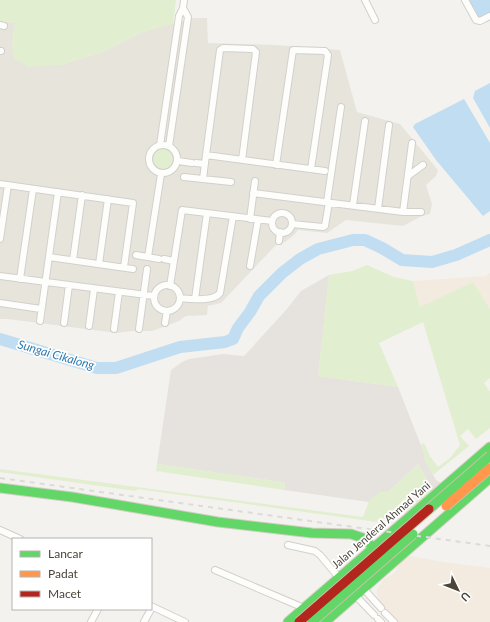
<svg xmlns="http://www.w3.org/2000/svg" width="490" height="622" viewBox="0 0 490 622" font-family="Lato,sans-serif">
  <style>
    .residential { fill: #e7e4dc }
    .commercial { fill: #f3ebdf }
    .industrial { fill: #e6e2de }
    .green { fill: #e1eecf }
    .water { fill: #c0ddf1 }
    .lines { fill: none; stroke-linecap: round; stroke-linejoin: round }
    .river { stroke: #c0ddf1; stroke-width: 12 }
    .street-casing { stroke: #d2d0cb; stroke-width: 8 }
    .fast-casing { stroke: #d3cfc5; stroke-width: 11 }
    .street { stroke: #fdfdfc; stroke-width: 6 }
    .fast { stroke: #63d668; stroke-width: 9 }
    .rail { stroke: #dbdbda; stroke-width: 2; stroke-dasharray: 5 5; stroke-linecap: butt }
    .fast-bridge-casing { stroke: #ccbfa9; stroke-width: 11; stroke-linecap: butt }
    .slow-bridge-casing { stroke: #ccbfa9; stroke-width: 11; stroke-linecap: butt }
    .jam-bridge-casing { stroke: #ccbfa9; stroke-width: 11; stroke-linecap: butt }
    .fast-bridge { stroke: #63d668; stroke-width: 9 }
    .slow-bridge { stroke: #ff974d; stroke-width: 9 }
    .jam-bridge { stroke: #b3261e; stroke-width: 9 }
    .labels { text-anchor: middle; stroke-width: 3.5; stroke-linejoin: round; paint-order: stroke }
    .street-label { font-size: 11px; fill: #4b4439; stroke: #fff }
    .water-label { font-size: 12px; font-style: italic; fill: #2e7ab2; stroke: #fff }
  </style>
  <rect width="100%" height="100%" fill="#f4f2ee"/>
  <path class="residential" d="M 194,18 L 207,18 L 208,43 L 276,45 L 340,50 L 357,112 L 400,124 L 438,170 L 436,176 L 426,185 L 432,204 L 430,214 L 422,216 L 403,226 L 346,220 L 327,233 L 298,230 L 294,235 L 285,242 L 275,246 L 221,303 L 208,306 L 207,315 L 186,316 L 179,321 L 152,331 L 132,331 L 117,333 L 8,319 L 0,319 L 0,21 L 15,23 L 12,46 L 60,65 L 102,52 L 142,32 Z"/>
  <path class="commercial" d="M 490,273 L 490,309 L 473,282 L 420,307 L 413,281 L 486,276 Z
    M 405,555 L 444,562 L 490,568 L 490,622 L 399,622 L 380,602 L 377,596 L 377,590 L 383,580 L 394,573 Z"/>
  <path class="industrial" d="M 329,275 L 318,376 L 398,387 L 424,453 L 424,459 L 436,480 L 439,482 L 444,483 L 430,495 L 430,485 L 418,464 L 388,492 L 380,492 L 369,502 L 284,490 L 285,483 L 282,482 L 157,464 L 171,370 L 182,362 L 189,359 L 223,354 L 243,356 L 245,355 L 286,310 L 301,291 Z"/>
  <path class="green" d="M 0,0 L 176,0 L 173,24 L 142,32 L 102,52 L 60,65 L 28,67 L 14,58 L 12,46 L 15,23 L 0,21 Z
    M153 159a10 10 0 1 1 20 0a10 10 0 1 1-20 0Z
    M 367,265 L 394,277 L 413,281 L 420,307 L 473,282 L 490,309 L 490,378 L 484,383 L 490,392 L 490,428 L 476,439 L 468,429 L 460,436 L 469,446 L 433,475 L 424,459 L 424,453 L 421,445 L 424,443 L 430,456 L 438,467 L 450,458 L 460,445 L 423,322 L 379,343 L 398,387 L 318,376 L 329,275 L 352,271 Z
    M 157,464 L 282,482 L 285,483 L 284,490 L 156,471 Z
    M 418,464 L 432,488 L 430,495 L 407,515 L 405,511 L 423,495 L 417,489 L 403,500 L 393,511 L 393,517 L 378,519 L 377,522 L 137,489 L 136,491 L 0,472 L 0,469 L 363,517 L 369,501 L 380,492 L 388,492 Z"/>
  <path class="water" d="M 467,0 L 490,0 L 490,14 L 483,17 L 482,16 L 480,17 L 481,19 L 478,19 Z
    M 490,83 L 490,128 L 473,98 L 475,91 Z
    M 464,99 L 490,143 L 490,211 L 483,216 L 436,160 L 413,127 L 415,124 Z"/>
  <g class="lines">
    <path class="river" d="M 0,339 L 97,368 L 116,368 L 180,347 L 225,342 L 233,339 L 238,328 L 250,312 L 259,296 L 282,273 L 300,259 L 318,249 L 353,240 L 365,240 L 382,248 L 402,260 L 432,262 L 456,255 L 490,240"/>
    <g class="street-casing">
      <path id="street" d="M 365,0 L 375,20
        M 465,0 L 476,20 L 480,21 L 490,16
        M 0,25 L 4,26
        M 0,51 L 1,51
        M149 159a14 14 0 1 1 28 0a14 14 0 1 1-28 0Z
        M 160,145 L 179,16 L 183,8 L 184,0
        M 169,146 L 188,17 L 183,8
        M 206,155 L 220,50 L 223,48 L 253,49 L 256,52 L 242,160
        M 178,161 L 192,163
        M 196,163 L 205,164
        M 276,165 L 293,50 L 325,51 L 328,55 L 311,169
        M 408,176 L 423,165
        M 184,177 L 231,182
        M 203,179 L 206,155 L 325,171
        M 0,184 L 133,203 L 124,267
        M 253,193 L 403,212 L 421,212
        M 327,202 L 341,107
        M 353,205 L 365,121
        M 378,209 L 389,125
        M 403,212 L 412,143
        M272 223a10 10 0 1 1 20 0a10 10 0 1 1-20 0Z
        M 250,219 L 255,181
        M 292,224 L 323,227 L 325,226 L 329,202
        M 0,239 L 8,185
        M 279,241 L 280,232
        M 136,255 L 159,259
        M 49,257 L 133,269
        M 148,257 L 161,174
        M 164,259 L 174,261
        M 73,260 L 82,195
        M 99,264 L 108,199
        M 250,266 L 258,220
        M 0,276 L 154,296
        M 20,279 L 33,189
        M154 298a13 13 0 1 1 26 0a13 13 0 1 1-26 0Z
        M 170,286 L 182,210 L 272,221
        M 180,298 C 190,299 214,302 220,293 L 233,216
        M 195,299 L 207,213
        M 0,303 L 41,309
        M 40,321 L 58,192
        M 64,323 L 69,285
        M 165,323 L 167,311
        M 89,326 L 94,289
        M 114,329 L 119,292
        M 139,329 L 147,269
        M 0,530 L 20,539
        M 288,545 L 315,551 L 320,555 L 341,580
        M 215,570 L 304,608
        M 362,587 L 381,608
        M 354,594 L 374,615
        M 151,606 L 185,622
        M 385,613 L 394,622
        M 378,619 L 381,622
        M 91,622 L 98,609
        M 144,622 L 151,609"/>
    </g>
    <g class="fast-casing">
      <path id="fast" d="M 0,488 L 72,497 L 218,522 L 312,533 L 351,534 L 363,538 L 374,548
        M 288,622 L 490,447
        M 325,622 L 490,478"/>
    </g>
    <use href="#street" class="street"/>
    <use href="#fast" class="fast"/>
    <path class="rail" d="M 0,478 L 490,546"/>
    <g class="fast-bridge-casing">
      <path id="fast-bridge" d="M 429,509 L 490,456
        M 312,622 L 413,534"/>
    </g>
    <g class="slow-bridge-casing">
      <path id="slow-bridge" d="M 446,506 L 490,468"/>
    </g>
    <g class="jam-bridge-casing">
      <path id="jam-bridge" d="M 299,622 L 429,509"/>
    </g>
    <use href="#fast-bridge" class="fast-bridge"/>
    <use href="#slow-bridge" class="slow-bridge"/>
    <use href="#jam-bridge" class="jam-bridge"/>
  </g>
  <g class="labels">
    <g class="street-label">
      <text transform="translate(381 525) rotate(-41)" y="4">Jalan Jenderal Ahmad Yani</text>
    </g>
    <g class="water-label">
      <text transform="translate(56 355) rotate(16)" y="4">Sungai Cikalong</text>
    </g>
  </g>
  <rect x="12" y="538" width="140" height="72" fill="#ffffff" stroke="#b7b4b0"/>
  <rect x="20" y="551" width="20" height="6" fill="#63d668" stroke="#b7b4b0"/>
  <text x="48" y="558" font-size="12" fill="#4b4439">Lancar</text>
  <rect x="20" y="571" width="20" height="6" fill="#ff974d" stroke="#b7b4b0"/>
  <text x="48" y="578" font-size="12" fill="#4b4439">Padat</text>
  <rect x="20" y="591" width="20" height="6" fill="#b3261e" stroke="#b7b4b0"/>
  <text x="48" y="598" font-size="12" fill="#4b4439">Macet</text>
  <g transform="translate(458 590) rotate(133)" stroke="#ffffff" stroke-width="3" paint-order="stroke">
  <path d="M0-3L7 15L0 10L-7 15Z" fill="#4b4439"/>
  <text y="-6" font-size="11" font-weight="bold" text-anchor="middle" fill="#4b4439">U</text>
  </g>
</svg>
